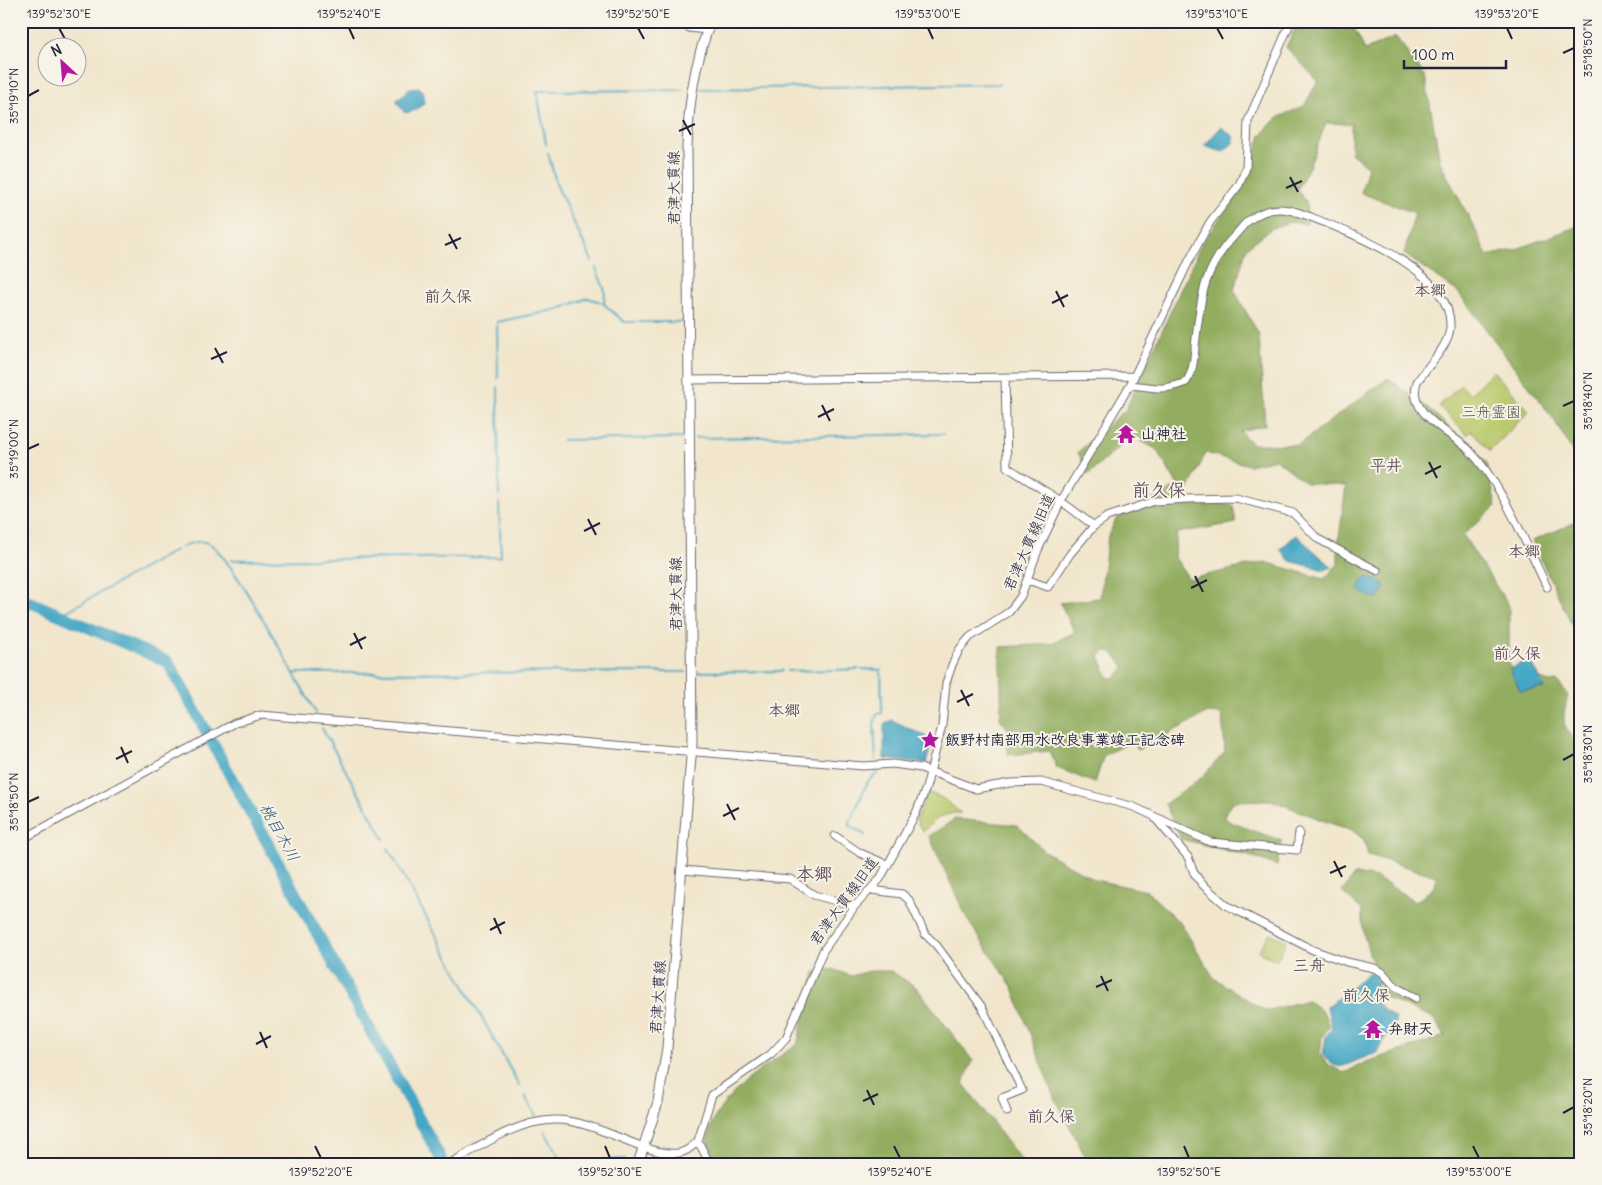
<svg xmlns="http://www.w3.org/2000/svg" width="1602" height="1185" viewBox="0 0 1602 1185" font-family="Delius,'Klee One',sans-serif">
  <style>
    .green { fill: #bac96c; stroke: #6e7654 }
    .forest { fill: #93ad60; stroke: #5a684e; fill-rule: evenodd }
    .water { fill: #45a7c5; stroke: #346480 }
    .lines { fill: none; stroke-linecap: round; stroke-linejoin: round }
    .stream { stroke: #45a7c5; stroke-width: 2 }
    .river { stroke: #45a7c5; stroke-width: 12 }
    .minor-casing { stroke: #6a676e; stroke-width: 9 }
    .major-casing { stroke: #6a676e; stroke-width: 11 }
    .minor { stroke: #fff; stroke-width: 7 }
    .major { stroke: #fff; stroke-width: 9 }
    .ticks { fill: none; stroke: #22223b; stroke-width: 2 }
    .labels { text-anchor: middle; stroke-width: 4; stroke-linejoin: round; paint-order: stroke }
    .street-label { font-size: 15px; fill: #22223b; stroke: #f7f3e8 }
    .park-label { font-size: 15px; fill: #50544a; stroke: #f7f3e8 }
    .poi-label { font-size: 15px; font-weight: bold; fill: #22223b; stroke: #f7f3e8; text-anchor: start }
    .neighbourhood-label { font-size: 16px; font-weight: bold; fill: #65525c; stroke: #f7f3e8 }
    .water-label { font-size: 16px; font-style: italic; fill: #305772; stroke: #f7f3e8 }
    .quarter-label { font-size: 18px; font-weight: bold; fill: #65525c; stroke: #f7f3e8 }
    .neatline { fill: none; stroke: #22223b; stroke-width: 2 }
    .ticks-label { font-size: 12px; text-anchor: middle; fill: #22223b }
  </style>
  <rect width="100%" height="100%" fill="#f7f3e8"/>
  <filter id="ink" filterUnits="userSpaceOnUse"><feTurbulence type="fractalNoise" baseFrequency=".02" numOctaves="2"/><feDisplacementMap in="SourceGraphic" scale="10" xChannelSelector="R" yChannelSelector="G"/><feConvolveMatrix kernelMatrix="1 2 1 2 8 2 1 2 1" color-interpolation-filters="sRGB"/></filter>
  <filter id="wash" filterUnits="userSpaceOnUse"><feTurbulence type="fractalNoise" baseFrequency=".0096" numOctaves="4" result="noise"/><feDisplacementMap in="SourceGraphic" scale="20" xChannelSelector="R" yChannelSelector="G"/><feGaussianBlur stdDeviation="1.12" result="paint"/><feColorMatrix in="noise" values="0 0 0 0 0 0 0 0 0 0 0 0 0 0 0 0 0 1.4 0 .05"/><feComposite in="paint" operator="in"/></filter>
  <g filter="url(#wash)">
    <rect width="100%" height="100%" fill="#f1e6cc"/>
    <path class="green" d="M 1493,371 L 1529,411 L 1490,451 L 1472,431 L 1467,435 L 1439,406 L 1461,385 L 1470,394 Z
      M 930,793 L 942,798 L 961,813 C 945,812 932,820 923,832 L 916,820 L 927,794 Z
      M 1270,933 L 1286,941 L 1277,960 L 1262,954 L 1259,950 Z"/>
    <path class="forest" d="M 1299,21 L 1354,21 L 1354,28 L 1365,50 L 1396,37 L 1425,76 L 1440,162 L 1477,233 L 1487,256 L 1514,250 L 1581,225 L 1581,466 L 1554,420 L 1458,292 L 1404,254 L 1415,213 L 1361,193 L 1368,167 L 1351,153 L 1351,124 L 1326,123 L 1310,165 L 1297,190 L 1306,201 L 1307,224 L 1290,222 L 1271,229 L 1247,247 L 1234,290 L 1259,335 L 1265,425 L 1240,431 L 1252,444 L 1298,445 L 1388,378 L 1428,408 L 1487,463 L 1496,506 L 1463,535 L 1509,606 L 1509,667 L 1549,682 L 1557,681 L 1568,694 C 1564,715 1559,724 1575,741 L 1581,742 L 1581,1164 L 1089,1164 L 1052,1092 L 1013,988 L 967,919 L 929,836 L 955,819 L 1017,825 L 1044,851 L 1095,880 L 1147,891 L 1181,924 L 1214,978 L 1265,1011 L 1308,1000 L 1324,1013 L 1329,1027 L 1322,1037 L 1320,1054 L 1327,1064 L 1344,1073 L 1366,1062 L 1445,1036 L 1433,1018 L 1382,996 C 1377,967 1360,941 1362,910 L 1342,892 L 1355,874 L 1377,878 L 1416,902 L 1434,887 L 1436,876 L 1368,855 L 1364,840 L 1352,830 L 1327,822 L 1271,800 L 1234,801 L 1226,811 L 1225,817 L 1230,822 L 1282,841 L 1277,866 L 1257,858 L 1181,839 L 1165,804 L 1203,776 L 1225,752 L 1222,714 L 1208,713 L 1137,750 L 1133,741 L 1104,755 L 1095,783 L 1057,768 L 1049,751 L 1009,755 L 1005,738 L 1009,730 L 1000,719 C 1003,695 999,671 1000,647 L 1050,644 L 1075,632 L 1060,603 L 1100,598 L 1108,536 L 1116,519 L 1178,486 L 1156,449 L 1131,436 L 1088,475 L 1078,452 L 1126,409 L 1202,243 L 1230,205 L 1251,170 L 1261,135 L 1277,118 L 1304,106 L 1318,81 L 1286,47 ZM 1206,453 L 1249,465 L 1276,459 L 1306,483 L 1346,486 L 1338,545 L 1338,564 L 1324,579 L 1265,562 L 1189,579 L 1174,556 L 1177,533 L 1236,523 L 1233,506 L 1184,498 ZM 1106,651 L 1111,651 L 1125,667 L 1114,678 L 1108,677 L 1099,656 Z
      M 1581,520 L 1581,644 L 1532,541 Z
      M 833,969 L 851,976 L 870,971 L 891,971 L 917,988 L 973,1061 L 963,1083 L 1024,1164 L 715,1164 C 711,1155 707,1147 708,1138 C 712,1100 767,1064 797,1045 L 815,972 Z"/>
    <path class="water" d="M 419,87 L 424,93 L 424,103 L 416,110 L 405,113 L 396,101 L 410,88 Z
      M 1221,127 L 1233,136 L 1234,142 L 1223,152 L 1204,146 Z
      M 1296,535 L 1332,567 L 1325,570 L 1290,561 L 1280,549 Z
      M 1368,577 L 1383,583 L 1384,589 L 1378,599 L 1366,595 L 1359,590 L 1362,580 Z
      M 1529,659 L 1544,688 L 1520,691 L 1510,669 Z
      M 892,720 L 929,738 L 928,742 L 932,743 L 926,763 L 884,759 L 884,724 Z
      M 1372,970 C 1380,979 1374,989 1376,999 C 1378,1008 1390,1014 1396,1019 L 1390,1035 L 1385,1037 L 1377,1053 C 1373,1055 1370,1055 1366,1057 C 1349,1062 1338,1076 1323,1055 L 1326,1036 L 1332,1029 L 1327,1007 Z"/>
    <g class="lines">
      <path class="stream" d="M 701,89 L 999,84
        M 546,144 L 537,91 L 682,90
        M 548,153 L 557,186 L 592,261
        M 604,304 L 624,322 L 685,322
        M 498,378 L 497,322 L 559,309 L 588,298 L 604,303 L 605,291 L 596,268
        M 498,387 L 499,495
        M 695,438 L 943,434
        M 563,440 L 683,438
        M 182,547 C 189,543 200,540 208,543 C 229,550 300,686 316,713
        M 231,560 L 501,557 L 499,503
        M 62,614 L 176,550
        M 862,669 L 881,670 L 882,713 L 877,714 L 874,724 L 876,760
        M 837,670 L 859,669
        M 787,671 L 833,670
        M 698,672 L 782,671
        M 293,673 L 686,672
        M 322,728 L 384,839
        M 865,835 L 849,825 L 868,781 L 878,773
        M 388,848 L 519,1085
        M 525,1096 L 536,1116
        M 544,1130 L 563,1163 L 626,1159"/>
      <path class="river" d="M 21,598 L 168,662 L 441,1159"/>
    </g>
  </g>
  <g filter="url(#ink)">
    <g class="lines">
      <g class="minor-casing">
        <path id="minor" d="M 686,21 L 689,28 L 707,30
          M 1005,377 L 1007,467 L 1061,501 L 1094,526
          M 688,380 L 1134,376
          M 1130,385 C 1156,387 1161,392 1186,382 C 1195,369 1194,353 1196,338 C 1201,295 1204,268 1235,235 C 1240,230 1245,222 1251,219 C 1259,213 1270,209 1279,209 C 1295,209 1312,218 1326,223 C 1365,239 1453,275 1450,327 C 1449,347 1427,366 1417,382 C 1406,414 1451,432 1469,450 C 1503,485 1525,543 1547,587
          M 1028,580 L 1048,587 L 1070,554 L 1094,526 L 1107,517 L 1155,501 L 1188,499 L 1236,498 L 1293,513 L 1318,539 L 1378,571
          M 1155,818 L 1188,857 L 1194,873 L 1202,884 L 1226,905 L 1313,950 L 1347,962 L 1374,968 L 1382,972 L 1396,987 L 1416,998
          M 835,836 L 860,853 L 888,865
          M 21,840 L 235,723 L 261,715 L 863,766 L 893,764 L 921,768 L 976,789 L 1010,783 L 1041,782 L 1134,807 L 1210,842 L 1297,850 L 1299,832
          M 682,870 L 790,879 L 814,895 L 855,906
          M 871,890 L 902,894 L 909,900 L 925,934 L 937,946 L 982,1007 L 1022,1090 L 1002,1098 L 1007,1112
          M 698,1141 L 710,1164
          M 449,1164 C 481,1146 516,1121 554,1120 C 596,1119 645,1157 679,1153 C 686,1152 693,1146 698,1141 L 712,1095 L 771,1054 L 786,1038 L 823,951 L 855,906 L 880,879 L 916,813 L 926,788 L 942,726 L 946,683 L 952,665 L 959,650 L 970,637 L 1009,612 L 1021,596 L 1038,550 L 1061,501 L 1130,385 L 1189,261 L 1210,222 L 1239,185 L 1246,168 L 1248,121 L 1291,21"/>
      </g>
      <g class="major-casing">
        <path id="major" d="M 638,1164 L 658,1102 L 667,1048 L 692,745 L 687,147 C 689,104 694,62 711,21"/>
      </g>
      <use href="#minor" class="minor"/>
      <use href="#major" class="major"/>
    </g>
  </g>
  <path class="ticks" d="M 59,28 L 65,39M 349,28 L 354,39M 638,28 L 644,39M 928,28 L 933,39M 1217,28 L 1223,39M 1507,28 L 1512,39M 1563,53 L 1574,48M 28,96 L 39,90M 683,120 L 691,135M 679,131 L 695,124M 1290,177 L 1298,192M 1286,188 L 1302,181M 449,234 L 457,249M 445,245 L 461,238M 1056,291 L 1064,307M 1052,303 L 1068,295M 215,348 L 223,363M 211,359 L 227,352M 822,405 L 830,421M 1563,406 L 1574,401M 818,417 L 834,409M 28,449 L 39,444M 1429,462 L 1437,478M 1425,474 L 1441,466M 588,519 L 596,535M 584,531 L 600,523M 1195,576 L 1203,592M 1191,588 L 1207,580M 354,633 L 362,649M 350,645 L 366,637M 961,690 L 969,706M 957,702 L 973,694M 121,747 L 128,763M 116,759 L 132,751M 1563,760 L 1574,754M 28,802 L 39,797M 727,804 L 735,820M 723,816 L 739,808M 1334,861 L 1342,877M 1330,873 L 1346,866M 494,918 L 501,934M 490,930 L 505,922M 1101,976 L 1108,991M 1096,987 L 1112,980M 260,1032 L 267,1048M 256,1044 L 271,1036M 867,1090 L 874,1105M 863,1101 L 878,1094M 1563,1113 L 1574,1107M 315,1146 L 321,1158M 605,1146 L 610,1158M 894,1146 L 900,1158M 1184,1146 L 1189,1158M 1473,1146 L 1479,1158"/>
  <defs>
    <g id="temple-bare" transform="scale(1.5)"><path d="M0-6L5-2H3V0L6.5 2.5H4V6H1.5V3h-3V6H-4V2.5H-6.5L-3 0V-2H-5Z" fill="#b5179e" stroke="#f7f3e8" stroke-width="2.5" paint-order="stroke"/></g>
    <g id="sight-bare" transform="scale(1.5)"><path d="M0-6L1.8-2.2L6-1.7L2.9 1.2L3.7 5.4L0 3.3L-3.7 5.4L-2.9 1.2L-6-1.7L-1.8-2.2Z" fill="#b5179e" stroke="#f7f3e8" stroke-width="2.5" paint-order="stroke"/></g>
  </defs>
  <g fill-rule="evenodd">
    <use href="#temple-bare" x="1126" y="434"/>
    <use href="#sight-bare" x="930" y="740"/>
    <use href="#temple-bare" x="1373" y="1029"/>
  </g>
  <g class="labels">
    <g class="street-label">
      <text transform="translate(674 188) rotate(-90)" y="5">君津大貫線</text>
      <text transform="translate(1029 542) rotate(-66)" y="5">君津大貫線旧道</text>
      <text transform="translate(676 594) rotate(-90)" y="5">君津大貫線</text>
      <text transform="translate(844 901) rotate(-54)" y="5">君津大貫線旧道</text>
      <text transform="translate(658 997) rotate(-86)" y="5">君津大貫線</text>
    </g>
    <g class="park-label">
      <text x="1491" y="417">三舟霊園</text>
    </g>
    <g class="poi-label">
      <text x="1141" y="439">山神社</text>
      <text x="945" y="745">飯野村南部用水改良事業竣工記念碑</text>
      <text x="1388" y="1034">弁財天</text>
    </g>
    <g class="neighbourhood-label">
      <text x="1430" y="296">本郷</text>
      <text x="448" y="302">前久保</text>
      <text x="1386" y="471">平井</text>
      <text x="1524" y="557">本郷</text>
      <text x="1517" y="659">前久保</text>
      <text x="784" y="716">本郷</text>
      <text x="1309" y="971">三舟</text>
      <text x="1366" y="1001">前久保</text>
      <text x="1051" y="1122">前久保</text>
    </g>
    <g class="water-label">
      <text transform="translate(280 832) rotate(61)" y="6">桃目木川</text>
    </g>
    <g class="quarter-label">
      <text x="1159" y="496">前久保</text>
      <text x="814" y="880">本郷</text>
    </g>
  </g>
  <rect width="1602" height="1185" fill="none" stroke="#f7f3e8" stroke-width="55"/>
  <g transform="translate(62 62) rotate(334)"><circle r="24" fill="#f7f3e8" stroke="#a29fa3"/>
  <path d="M0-4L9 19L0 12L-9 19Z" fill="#b5179e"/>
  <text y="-8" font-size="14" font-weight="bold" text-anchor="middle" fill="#22223b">N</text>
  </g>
  <path d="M1404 60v8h102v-8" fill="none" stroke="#22223b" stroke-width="2.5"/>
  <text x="1412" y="60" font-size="15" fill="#22223b" stroke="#f7f3e8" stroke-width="4" paint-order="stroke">100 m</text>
  <rect x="28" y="28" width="1546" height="1130" class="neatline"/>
  <g class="ticks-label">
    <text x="59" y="18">139°52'30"E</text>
    <text x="349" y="18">139°52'40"E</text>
    <text x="638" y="18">139°52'50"E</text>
    <text x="928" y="18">139°53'00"E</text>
    <text x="1217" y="18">139°53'10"E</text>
    <text x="1507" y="18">139°53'20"E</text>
    <text transform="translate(1588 48) rotate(-90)" y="4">35°18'50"N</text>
    <text transform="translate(14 96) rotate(-90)" y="4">35°19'10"N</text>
    <text transform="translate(1588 401) rotate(-90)" y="4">35°18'40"N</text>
    <text transform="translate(14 449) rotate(-90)" y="4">35°19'00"N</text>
    <text transform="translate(1588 754) rotate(-90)" y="4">35°18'30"N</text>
    <text transform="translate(14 802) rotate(-90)" y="4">35°18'50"N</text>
    <text transform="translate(1588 1107) rotate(-90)" y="4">35°18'20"N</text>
    <text x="321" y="1176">139°52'20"E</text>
    <text x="610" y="1176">139°52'30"E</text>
    <text x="900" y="1176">139°52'40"E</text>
    <text x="1189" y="1176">139°52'50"E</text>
    <text x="1479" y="1176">139°53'00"E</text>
  </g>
</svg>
